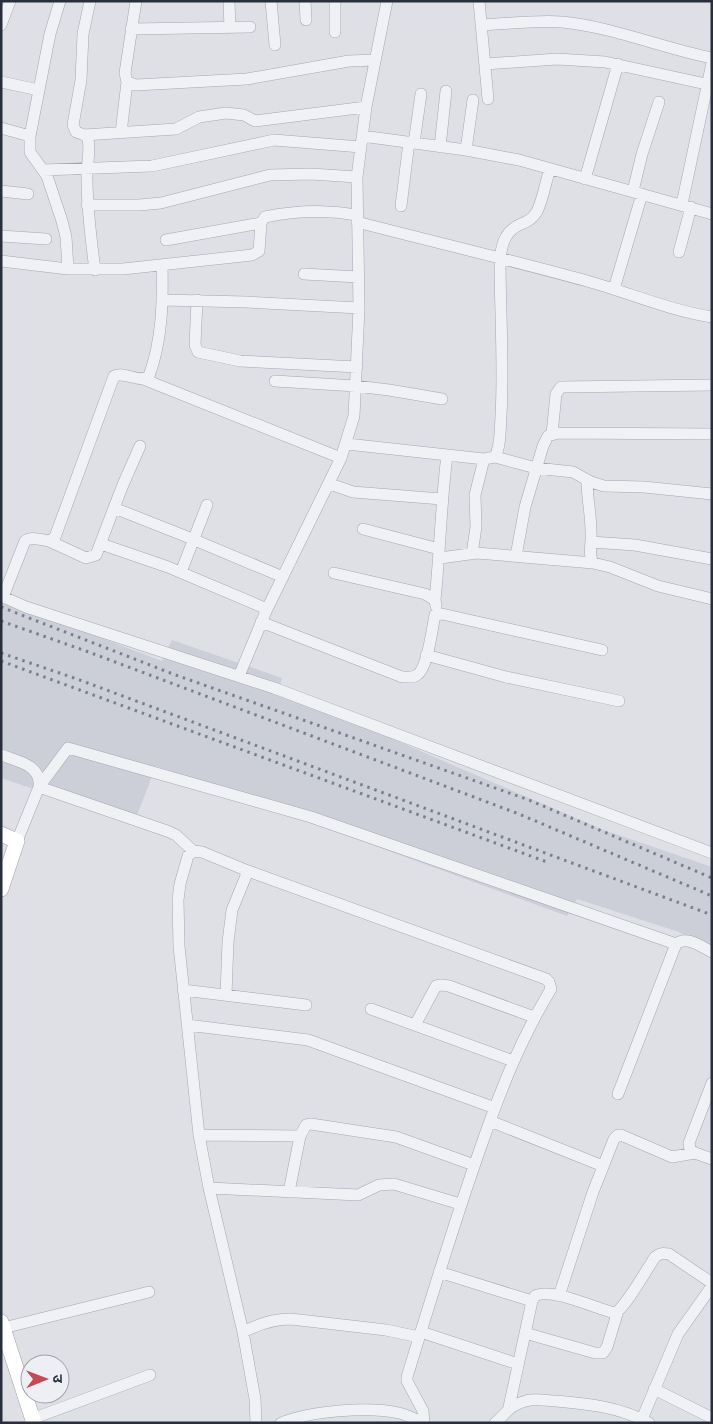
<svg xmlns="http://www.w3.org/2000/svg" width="713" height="1424" viewBox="0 0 713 1424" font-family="'Work Sans','Noto Sans Devanagari',sans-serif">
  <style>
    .built { fill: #cccfd8 }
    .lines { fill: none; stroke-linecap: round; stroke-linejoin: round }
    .minor-casing { stroke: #a4a7b0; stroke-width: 12 }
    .major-casing { stroke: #9ea4b1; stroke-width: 16 }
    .minor { stroke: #f0f1f5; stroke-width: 11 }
    .major { stroke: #fff; stroke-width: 15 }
    .rail { stroke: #787f8e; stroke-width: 3; stroke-dasharray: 2.5 5; stroke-linecap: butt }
  </style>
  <rect width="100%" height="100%" fill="#dee0e6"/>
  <path class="built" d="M 1,600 L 162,661 L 172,640 L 282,678 L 279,690 L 601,829 L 712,867 L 712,950 L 679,932 L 577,899 L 567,916 L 156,766 L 134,823 L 1,778 Z"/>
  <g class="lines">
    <g class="minor-casing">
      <path id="minor" d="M 60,1 L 50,34 L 30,136 L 30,152 L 47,176 L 62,221 L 66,237 L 68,269
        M 90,1 L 83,34 L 81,80 L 73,125 L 76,132 C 81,134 87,134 88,140 C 91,150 86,168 87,179 C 87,210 91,239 95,270
        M 136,1 L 125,73 L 127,82 L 136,85 L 247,79 L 349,61 L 374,60
        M 229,1 L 230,28
        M 271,1 L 275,45
        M 305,1 L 306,20
        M 479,1 L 488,99
        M 1,25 L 10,1
        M 481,25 C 508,24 536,20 562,22 C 613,27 662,48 712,58
        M 131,29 L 250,27
        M 335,32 L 335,1
        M 485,64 L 557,59 L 605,62 L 706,84
        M 1,82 L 39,90
        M 1,128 L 30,136
        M 121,133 L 127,82
        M 84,135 L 176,129 L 199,117 L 226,113 L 244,115 L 255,121 L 366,107
        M 362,136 L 466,150 L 519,160 L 712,214
        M 414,143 L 421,94
        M 440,147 L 446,91
        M 466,150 L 473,100
        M 43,170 L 152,166 L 274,140 L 361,147
        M 585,179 L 618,64
        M 1,191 L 28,194
        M 633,191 L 642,154 L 659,102
        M 682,204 L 712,63
        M 87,205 L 139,205 L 161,203 L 270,175 L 311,174 L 357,177
        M 401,206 L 409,142
        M 357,222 C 434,242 511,260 587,281 C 630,293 668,310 712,317
        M 1,236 L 46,239
        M 166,240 L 261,223
        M 679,252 L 691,207
        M 1,261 L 68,269 L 123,269 L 252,255 L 259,251 L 261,223 L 265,217 C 294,211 328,210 357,215
        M 304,274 L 358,277
        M 614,289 L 642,194
        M 163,300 L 246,302 L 359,308
        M 197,300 L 195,345 L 198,352 L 240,361 L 357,367
        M 143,379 L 341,458
        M 275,381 L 356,386 L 389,390 L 442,399
        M 552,434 L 556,394 L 561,387 L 712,385
        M 347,444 L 484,459 L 495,457 C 501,445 500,429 501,416 C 504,364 500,311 500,259 C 502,243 505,231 521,224 C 527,222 532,219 536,213 C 542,204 546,180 550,169
        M 495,457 L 536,468 L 573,472 L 591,482 L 604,486 L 644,487 L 712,494
        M 587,481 C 587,498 591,514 591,532 C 592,542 588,554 593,563 L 610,567 L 658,586 L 712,599
        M 330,484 L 353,492 L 442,499
        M 114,508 L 185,536 L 283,577
        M 363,529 L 439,549
        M 49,541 L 86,558 L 96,555 L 122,487 L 140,446
        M 591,542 L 635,545 L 712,559
        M 101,544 L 168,567 L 267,609
        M 472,554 L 476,527 L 475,495 L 484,459
        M 516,556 L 525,507 L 543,446 L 548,436 L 558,433 L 712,434
        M 440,558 L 477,553 L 593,563
        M 181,572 L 207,505
        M 334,573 L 425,594 L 435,600 L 436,606
        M 1,596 L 26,607 L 274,688 L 712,853
        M 3,597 L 25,541 C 31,536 41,540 49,541 L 55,537 L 114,376 C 126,371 139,384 149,376 C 162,340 163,304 162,265
        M 435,600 C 440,552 441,503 447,455
        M 261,622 L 402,677 C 407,677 413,678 417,675 C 428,668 432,628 435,615 L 442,614 L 602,650
        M 426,655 L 506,677 L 619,701
        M 239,676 L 267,609 L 341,458 L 354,416 L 359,308 L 357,177 L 366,107 L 387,1
        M 1,755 C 17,761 42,765 39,787 L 17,841
        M 193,851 L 176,835 L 167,831 L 39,787 L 68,748 L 311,817 L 676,944
        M 183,990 L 306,1005
        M 226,995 L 228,942 L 232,910 L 248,871
        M 371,1009 L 513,1061
        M 187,1025 L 308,1040 L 495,1108
        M 415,1025 L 436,986 L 441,985 L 449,986 L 534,1017
        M 712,1083 L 689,1143 L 690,1149 L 695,1153 L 712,1159
        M 618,1094 L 676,944 C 687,935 701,947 712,952
        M 490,1121 L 603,1166
        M 199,1135 L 300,1136
        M 209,1188 L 358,1195 L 379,1185 L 394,1184 L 460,1204
        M 289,1192 L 300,1136 L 306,1125 L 311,1124 L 396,1137 L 474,1165
        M 439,1272 L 532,1301
        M 559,1296 L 593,1192 L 614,1139 L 618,1135 L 621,1135 L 672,1157 L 695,1153
        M 3,1328 L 149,1292
        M 243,1332 C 259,1324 273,1319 291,1319 L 386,1330 L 419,1337
        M 421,1332 L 518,1364
        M 525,1333 L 595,1353 L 603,1353 L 607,1347 L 618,1311
        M 654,1389 L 712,1418
        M 509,1407 L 532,1301 L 535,1296 C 551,1287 597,1309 615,1313 C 625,1308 647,1269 655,1257 C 660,1253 663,1253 669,1254 L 712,1283
        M 32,1419 L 150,1375
        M 642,1419 L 678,1334 L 712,1286
        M 256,1423 L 255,1399 L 243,1332 L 209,1188 L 199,1135 L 179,946 L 178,900 L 180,884 L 188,856 L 193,851 L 202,852 L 248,871 L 546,979 L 549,982 L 551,989 C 519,1042 499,1094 479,1152 C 453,1226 430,1302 407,1377 L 407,1381 L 423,1411 L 424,1423
        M 281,1423 C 310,1411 368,1406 399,1413 C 408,1415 416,1420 424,1423
        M 495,1423 C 507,1413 509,1405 526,1401 C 535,1398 547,1401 556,1401 C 589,1404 620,1407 649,1423"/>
    </g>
    <g class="major-casing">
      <path id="major" d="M 1,834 L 17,841 L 1,889
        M 1,1322 L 34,1423"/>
    </g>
    <use href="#minor" class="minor"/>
    <use href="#major" class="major"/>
    <path class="rail" d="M 1,607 L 173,674 L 529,800 L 712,878
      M 1,621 L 86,651 L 519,814 L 712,896
      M 1,653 L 77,679 L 712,915
      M 1,661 L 547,862"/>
  </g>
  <rect width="713" height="1424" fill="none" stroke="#282e3c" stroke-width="5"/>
  <g transform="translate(45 1379) rotate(89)"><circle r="24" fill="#edeff4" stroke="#9ea2aa"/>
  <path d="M0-4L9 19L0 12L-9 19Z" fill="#c34a56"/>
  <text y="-8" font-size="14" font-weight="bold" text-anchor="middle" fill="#282e3c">उ</text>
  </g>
</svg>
